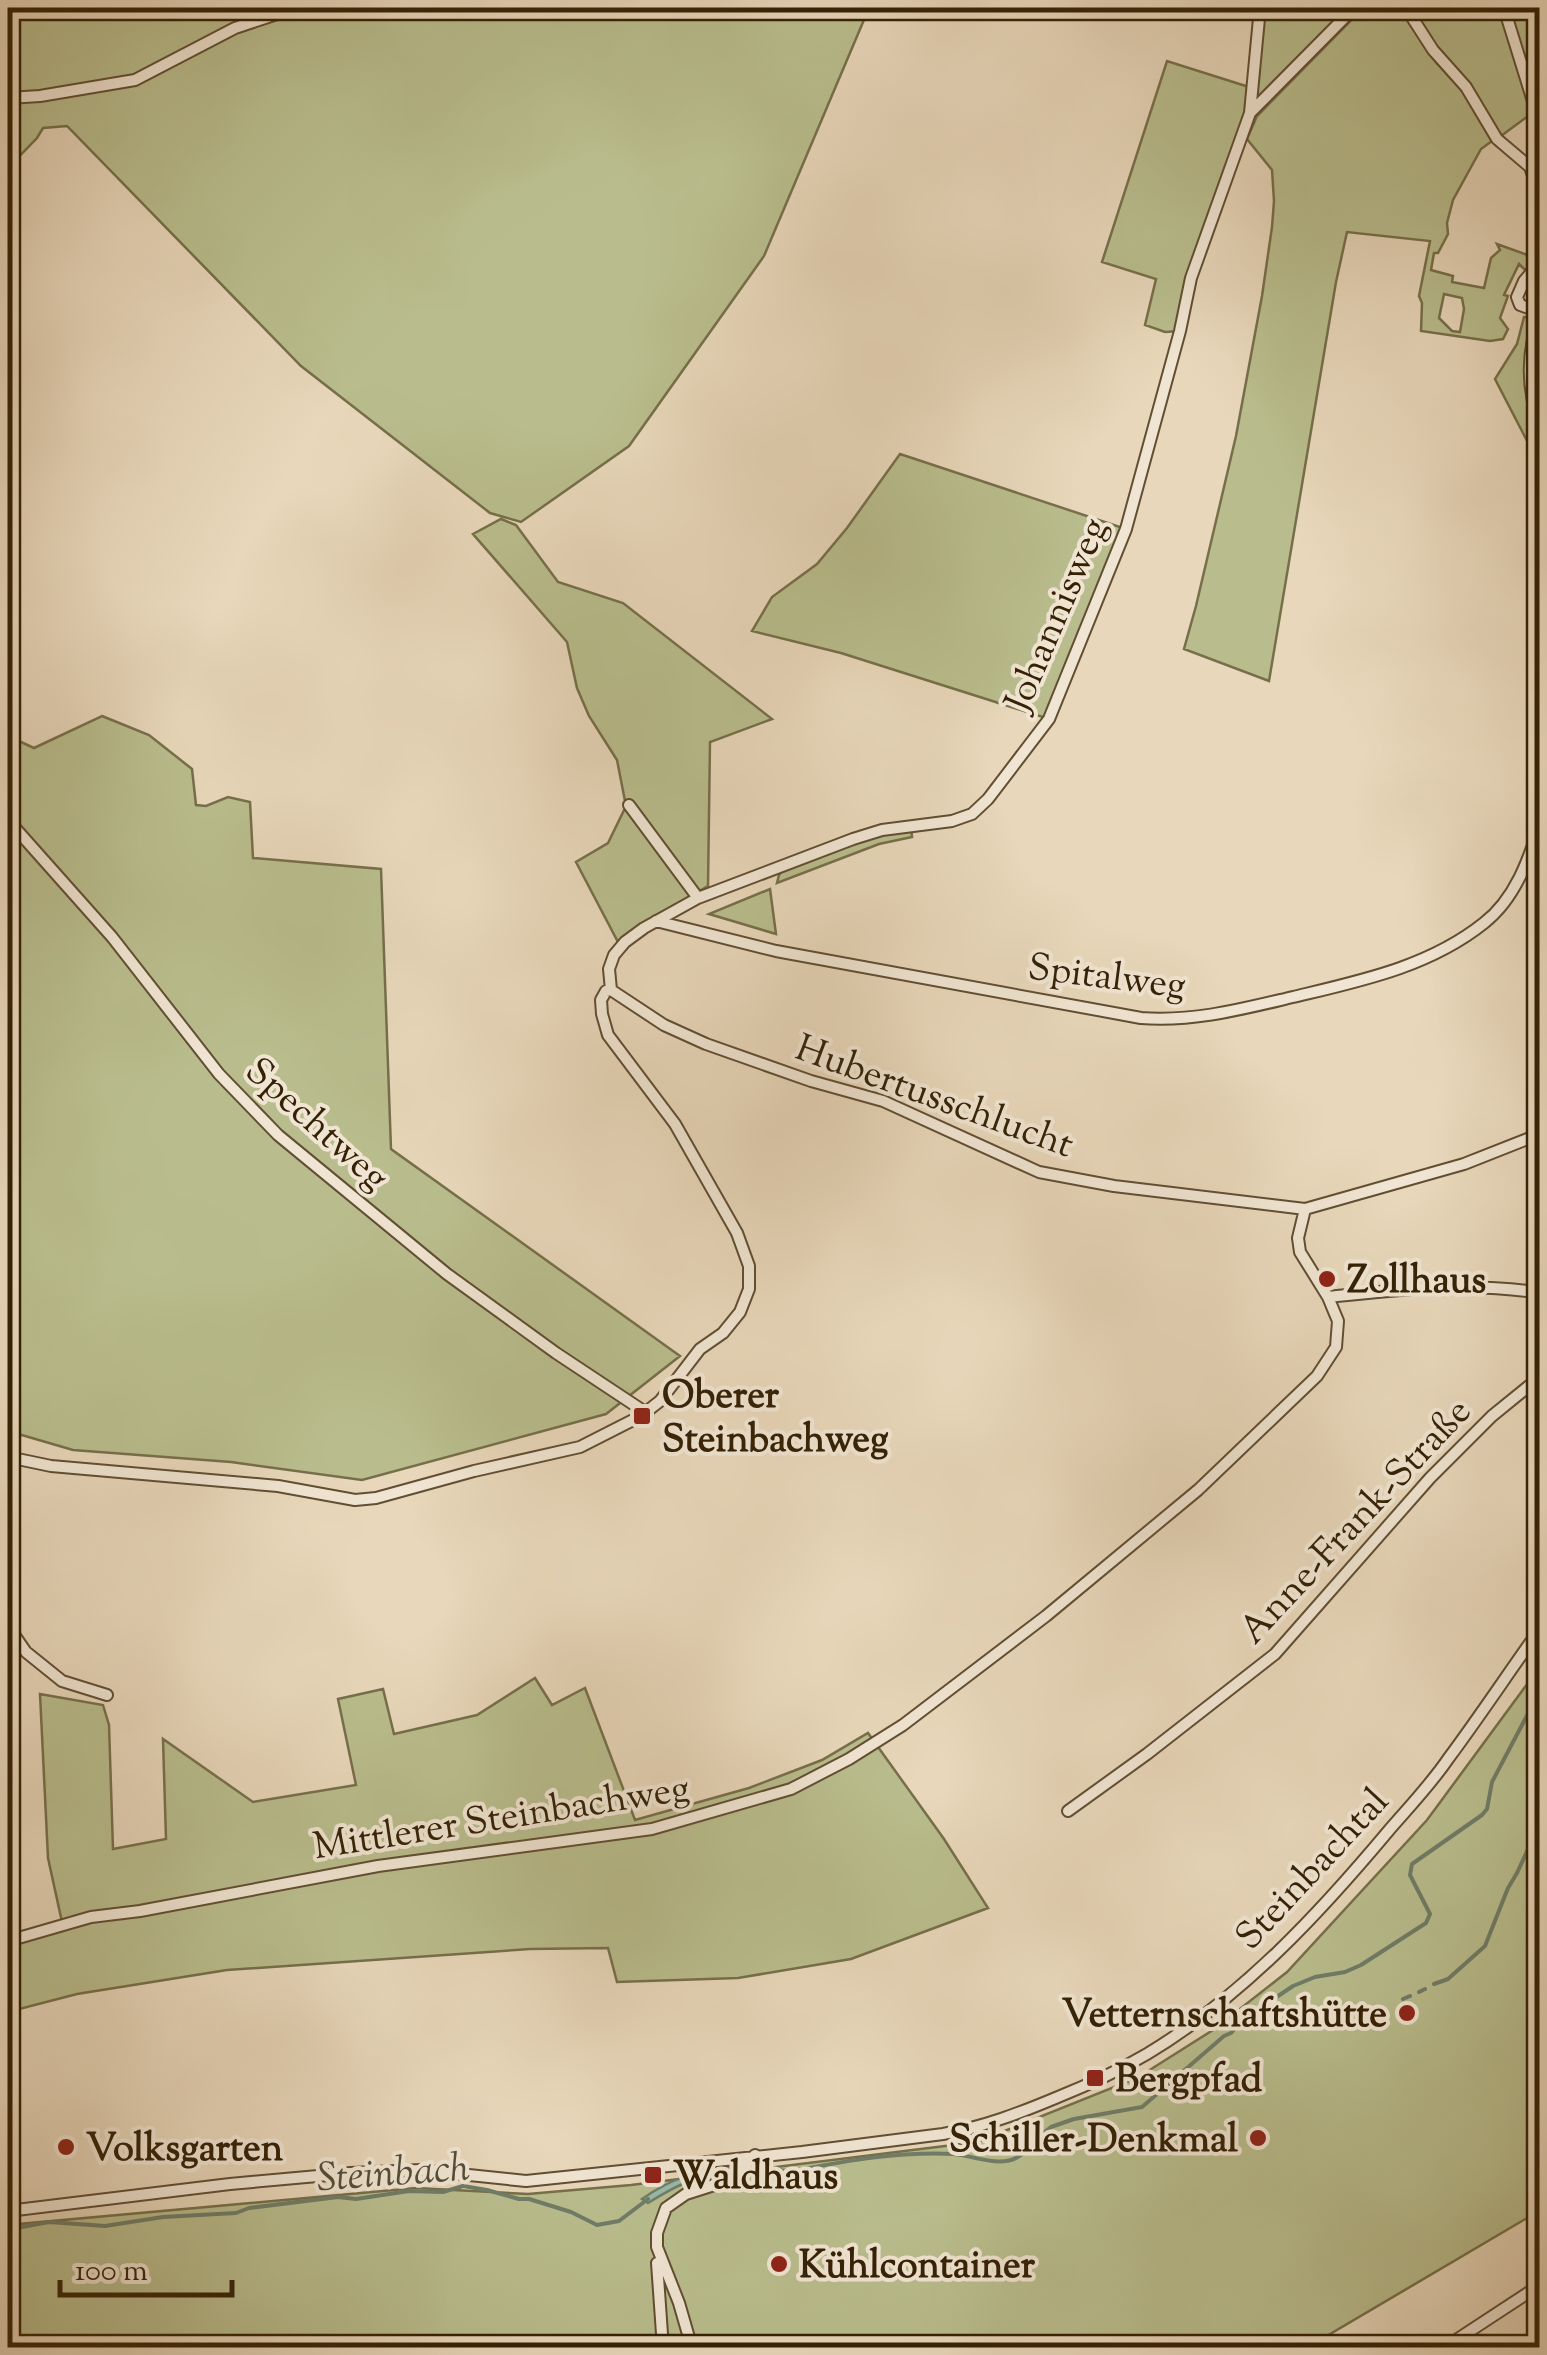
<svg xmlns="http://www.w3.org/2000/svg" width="1547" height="2355" viewBox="0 0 1547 2355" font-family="'Sorts Mill Goudy',serif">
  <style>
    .green { fill: #b9bd8d; stroke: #766f4a; stroke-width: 2.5; fill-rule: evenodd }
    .water { fill: #98baa9; stroke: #707d68; stroke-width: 2.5 }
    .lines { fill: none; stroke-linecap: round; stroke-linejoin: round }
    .stream { stroke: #707d68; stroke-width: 4 }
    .minor-casing { stroke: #614e33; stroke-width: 14 }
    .minor { stroke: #f0e5d2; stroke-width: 10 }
    .poi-dot { fill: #8f2418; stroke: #f0e5d2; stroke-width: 4 }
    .labels { text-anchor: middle; stroke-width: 8; stroke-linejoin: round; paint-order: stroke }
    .street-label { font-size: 38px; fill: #342106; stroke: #f0e5d2 }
    .poi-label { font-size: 38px; font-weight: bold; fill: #342106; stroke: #f0e5d2; text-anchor: start }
    .water-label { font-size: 40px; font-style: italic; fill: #524f37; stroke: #f0e5d2 }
  </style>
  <rect width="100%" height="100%" fill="#e8d7ba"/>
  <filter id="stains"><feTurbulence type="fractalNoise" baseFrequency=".002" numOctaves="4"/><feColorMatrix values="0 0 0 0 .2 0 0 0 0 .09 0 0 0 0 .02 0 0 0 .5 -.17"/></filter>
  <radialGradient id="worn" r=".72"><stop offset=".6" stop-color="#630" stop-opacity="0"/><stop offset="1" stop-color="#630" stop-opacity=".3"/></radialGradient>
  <path class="green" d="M 8,8 L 869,8 L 764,256 L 629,446 L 521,522 L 490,513 L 301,366 L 67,126 L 43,128 L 37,138 L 8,168 Z
    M 1255,8 L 1354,8 L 1250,113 L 1191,278 L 1180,331 L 1165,332 L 1145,325 L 1156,279 L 1102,262 L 1167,61 L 1249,87 Z
    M 1363,8 L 1402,8 L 1435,61 L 1461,89 L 1492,141 L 1481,149 L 1453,200 L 1447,223 L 1448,234 L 1438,253 L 1434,253 L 1431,270 L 1453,276 L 1452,282 L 1484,288 L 1491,258 L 1500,250 L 1497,244 L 1525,254 L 1532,262 L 1525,270 L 1519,264 L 1504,295 L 1508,296 L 1500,318 L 1508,329 L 1503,339 L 1490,341 L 1421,331 L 1422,303 L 1419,296 L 1430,241 L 1347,232 L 1336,282 L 1269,681 L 1184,649 L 1196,606 L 1236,436 L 1262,296 L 1272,227 L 1274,201 L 1272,170 L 1247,139 L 1257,116 ZM 1444,294 L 1462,298 L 1464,309 L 1460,332 L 1452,331 L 1439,318 Z
    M 1406,8 L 1500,8 L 1532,113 L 1497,139 Z
    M 1509,8 L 1539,8 L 1539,109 Z
    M 1524,317 L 1534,318 L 1528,361 L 1539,412 L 1539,464 L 1495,379 L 1517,344 Z
    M 900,454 L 1126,529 L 1049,719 L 841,653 L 752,631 L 772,597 L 817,564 L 847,528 Z
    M 501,519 L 516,525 L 558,582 L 623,603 L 772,719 L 710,742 L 708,886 L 640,925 L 618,942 L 576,862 L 608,843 L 626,806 L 617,760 L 589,716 L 577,688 L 567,642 L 473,534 Z
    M 102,716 L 149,735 L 192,769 L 196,805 L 206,806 L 228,797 L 250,802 L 253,858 L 381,869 L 391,1149 L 680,1356 L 606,1414 L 362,1480 L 231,1462 L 73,1450 L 8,1431 L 8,736 L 34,748 Z
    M 911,827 L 912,837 L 879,844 L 777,883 L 779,875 L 785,865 L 853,838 Z
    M 770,889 L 776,934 L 709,914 Z
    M 1539,1668 L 1539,2211 L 1308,2347 L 8,2348 L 8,2225 L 416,2188 L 528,2194 L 631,2185 L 977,2142 L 1137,2078 L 1213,2030 L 1287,1972 L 1427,1820 Z
    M 535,1678 L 552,1705 L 585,1688 L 635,1820 L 749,1788 L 822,1760 L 868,1733 L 944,1839 L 988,1908 L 851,1959 L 738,1978 L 617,1982 L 608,1948 L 530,1949 L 227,1970 L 77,1994 L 8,2012 L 8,1937 L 62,1922 L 48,1858 L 40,1694 L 103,1705 L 109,1725 L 113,1849 L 166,1839 L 163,1739 L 253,1802 L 356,1785 L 338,1699 L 383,1689 L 394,1734 L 477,1715 Z"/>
  <path class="water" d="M 732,2167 L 729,2176 C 689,2179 682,2182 648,2203 L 642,2199 C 675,2176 693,2173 732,2167 Z"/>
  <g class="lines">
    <path class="stream" d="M 1434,1984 L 1448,1979 L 1485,1946 L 1508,1888 L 1517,1873 L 1540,1823
      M 1419,1992 L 1425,1989
      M 1403,1999 L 1410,1996
      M 727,2172 L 754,2175 L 772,2170 L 792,2171 C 845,2161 901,2151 954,2154 C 975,2156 1004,2170 1022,2154 L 1023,2146 L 1032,2142 L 1051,2127 L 1074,2119 L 1142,2107 L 1224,2036 L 1231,2033 L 1241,2021 L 1293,1986 L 1315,1977 L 1345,1972 L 1361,1965 L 1426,1923 L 1430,1914 L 1410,1875 L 1412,1864 L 1482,1815 L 1487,1809 L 1492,1782 L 1532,1706 L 1540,1697
      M 8,2226 L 22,2227 L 49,2222 L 105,2226 L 163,2217 L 236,2213 L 249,2208 L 338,2197 L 356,2199 L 409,2191 L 443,2192 L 463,2186 L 487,2190 L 519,2199 L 529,2199 L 571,2212 L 597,2225 L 619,2221 L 648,2199"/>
    <g class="minor-casing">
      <path id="minor" d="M 1406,8 L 1433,50 L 1466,87 L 1497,139 L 1530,167 L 1540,196
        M 1504,8 L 1540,124
        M 8,98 L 40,96 L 135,80 L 235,28 L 295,8
        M 1251,112 L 1354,8
        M 1540,267 L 1536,267 L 1524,281 L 1517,297 L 1520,305 L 1540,312
        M 1540,315 C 1526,353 1526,388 1540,425
        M 629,805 L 698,898
        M 8,820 L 112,937 L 219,1074 L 278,1135 L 447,1274 L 556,1353 L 645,1412
        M 656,921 L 776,951 L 1141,1018 C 1194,1022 1242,1009 1293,997 C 1360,981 1429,967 1484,923 C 1515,899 1529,859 1540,824
        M 611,990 L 609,969 L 614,955 L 625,942 L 644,928 L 698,898 L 853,839 L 882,830 L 952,821 L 972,814 L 988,799 L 1049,719 L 1126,529 L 1180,331 L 1191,278 L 1250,113 L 1260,8
        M 611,990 L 664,1025 L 706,1044 L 811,1081 L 883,1101 L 1039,1172 L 1114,1186 L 1305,1209 L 1298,1238 L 1300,1252 L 1328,1297 C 1398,1290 1470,1281 1540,1293
        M 1305,1209 L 1464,1164 L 1540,1134
        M 8,1457 L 51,1466 L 278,1486 L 355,1500 L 376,1498 L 474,1471 L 580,1447 L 641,1416 L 660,1401 L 700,1349 L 723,1333 L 740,1312 L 749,1289 L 749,1266 L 737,1233 L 675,1124 L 608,1035 L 602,1014 L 601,1000 L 606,991 L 611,990
        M 8,1626 L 26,1652 L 62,1681 L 107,1695
        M 1068,1811 L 1147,1754 L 1275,1654 L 1430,1478 L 1492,1416 L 1540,1377
        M 8,1941 L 91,1917 L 140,1911 L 378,1866 L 652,1829 L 791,1789 L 849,1759 L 903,1725 L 1046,1616 L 1198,1490 L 1317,1376 L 1336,1347 L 1338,1321 L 1328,1297
        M 8,2211 L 230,2184 L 351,2173 L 421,2170 L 526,2181 L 802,2152 L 943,2134 C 983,2127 1020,2113 1058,2097 C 1088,2085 1118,2071 1147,2054 C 1242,1997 1319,1914 1390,1829 C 1410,1806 1431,1784 1448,1759 C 1480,1716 1509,1672 1540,1629
        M 657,2263 L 663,2348
        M 692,2348 L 679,2303 L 657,2247 L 657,2233 L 666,2208 L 686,2194 L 733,2179 L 755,2155
        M 1444,2348 L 1540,2285"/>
    </g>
    <use href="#minor" class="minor"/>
  </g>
  <g class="poi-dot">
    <circle cx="1327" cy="1279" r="10"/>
    <rect x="632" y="1406" width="20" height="20" rx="5"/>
    <circle cx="1407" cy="2013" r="10"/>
    <rect x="1085" y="2068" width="20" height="20" rx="5"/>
    <circle cx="1258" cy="2138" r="10"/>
    <circle cx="66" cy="2147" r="10"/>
    <rect x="643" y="2165" width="20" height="20" rx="5"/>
    <circle cx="779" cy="2264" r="10"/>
  </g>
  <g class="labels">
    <g class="street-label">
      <text transform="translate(1055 614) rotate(-67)" y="13">Johannisweg</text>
      <text transform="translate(1107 975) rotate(7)" y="13">Spitalweg</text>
      <text transform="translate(935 1095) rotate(20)" y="13">Hubertusschlucht</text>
      <text transform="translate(318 1123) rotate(42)" y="13">Spechtweg</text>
      <text transform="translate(1354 1520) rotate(-47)" y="13">Anne-Frank-Straße</text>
      <text transform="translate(501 1816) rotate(-9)" y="13">Mittlerer Steinbachweg</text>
      <text transform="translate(1311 1868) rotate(-47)" y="13">Steinbachtal</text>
    </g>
    <g class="poi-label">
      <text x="1347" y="1292">Zollhaus</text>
      <text x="662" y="1407">Oberer<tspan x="662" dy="44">Steinbachweg</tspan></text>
      <text x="1387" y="2026" text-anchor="end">Vetternschaftshütte</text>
      <text x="1115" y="2091">Bergpfad</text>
      <text x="1238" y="2151" text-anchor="end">Schiller-Denkmal</text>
      <text x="86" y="2160">Volksgarten</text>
      <text x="673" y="2188">Waldhaus</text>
      <text x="799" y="2277">Kühlcontainer</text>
    </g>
    <g class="water-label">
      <text transform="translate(393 2171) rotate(-4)" y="14">Steinbach</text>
    </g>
  </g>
  <rect width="1547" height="2355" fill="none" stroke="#e8d7ba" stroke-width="40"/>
  <rect x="10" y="10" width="1527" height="2335" fill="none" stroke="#342106" stroke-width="5"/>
  <rect x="20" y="20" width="1507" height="2315" fill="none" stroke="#342106" stroke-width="2.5"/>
  <path d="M60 2280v15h172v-15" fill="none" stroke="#342106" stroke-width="5"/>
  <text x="75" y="2280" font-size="30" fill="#342106" stroke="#f0e5d2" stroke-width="8" paint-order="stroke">100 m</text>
  <rect width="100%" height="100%" filter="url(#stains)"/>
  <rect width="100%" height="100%" fill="url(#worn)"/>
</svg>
